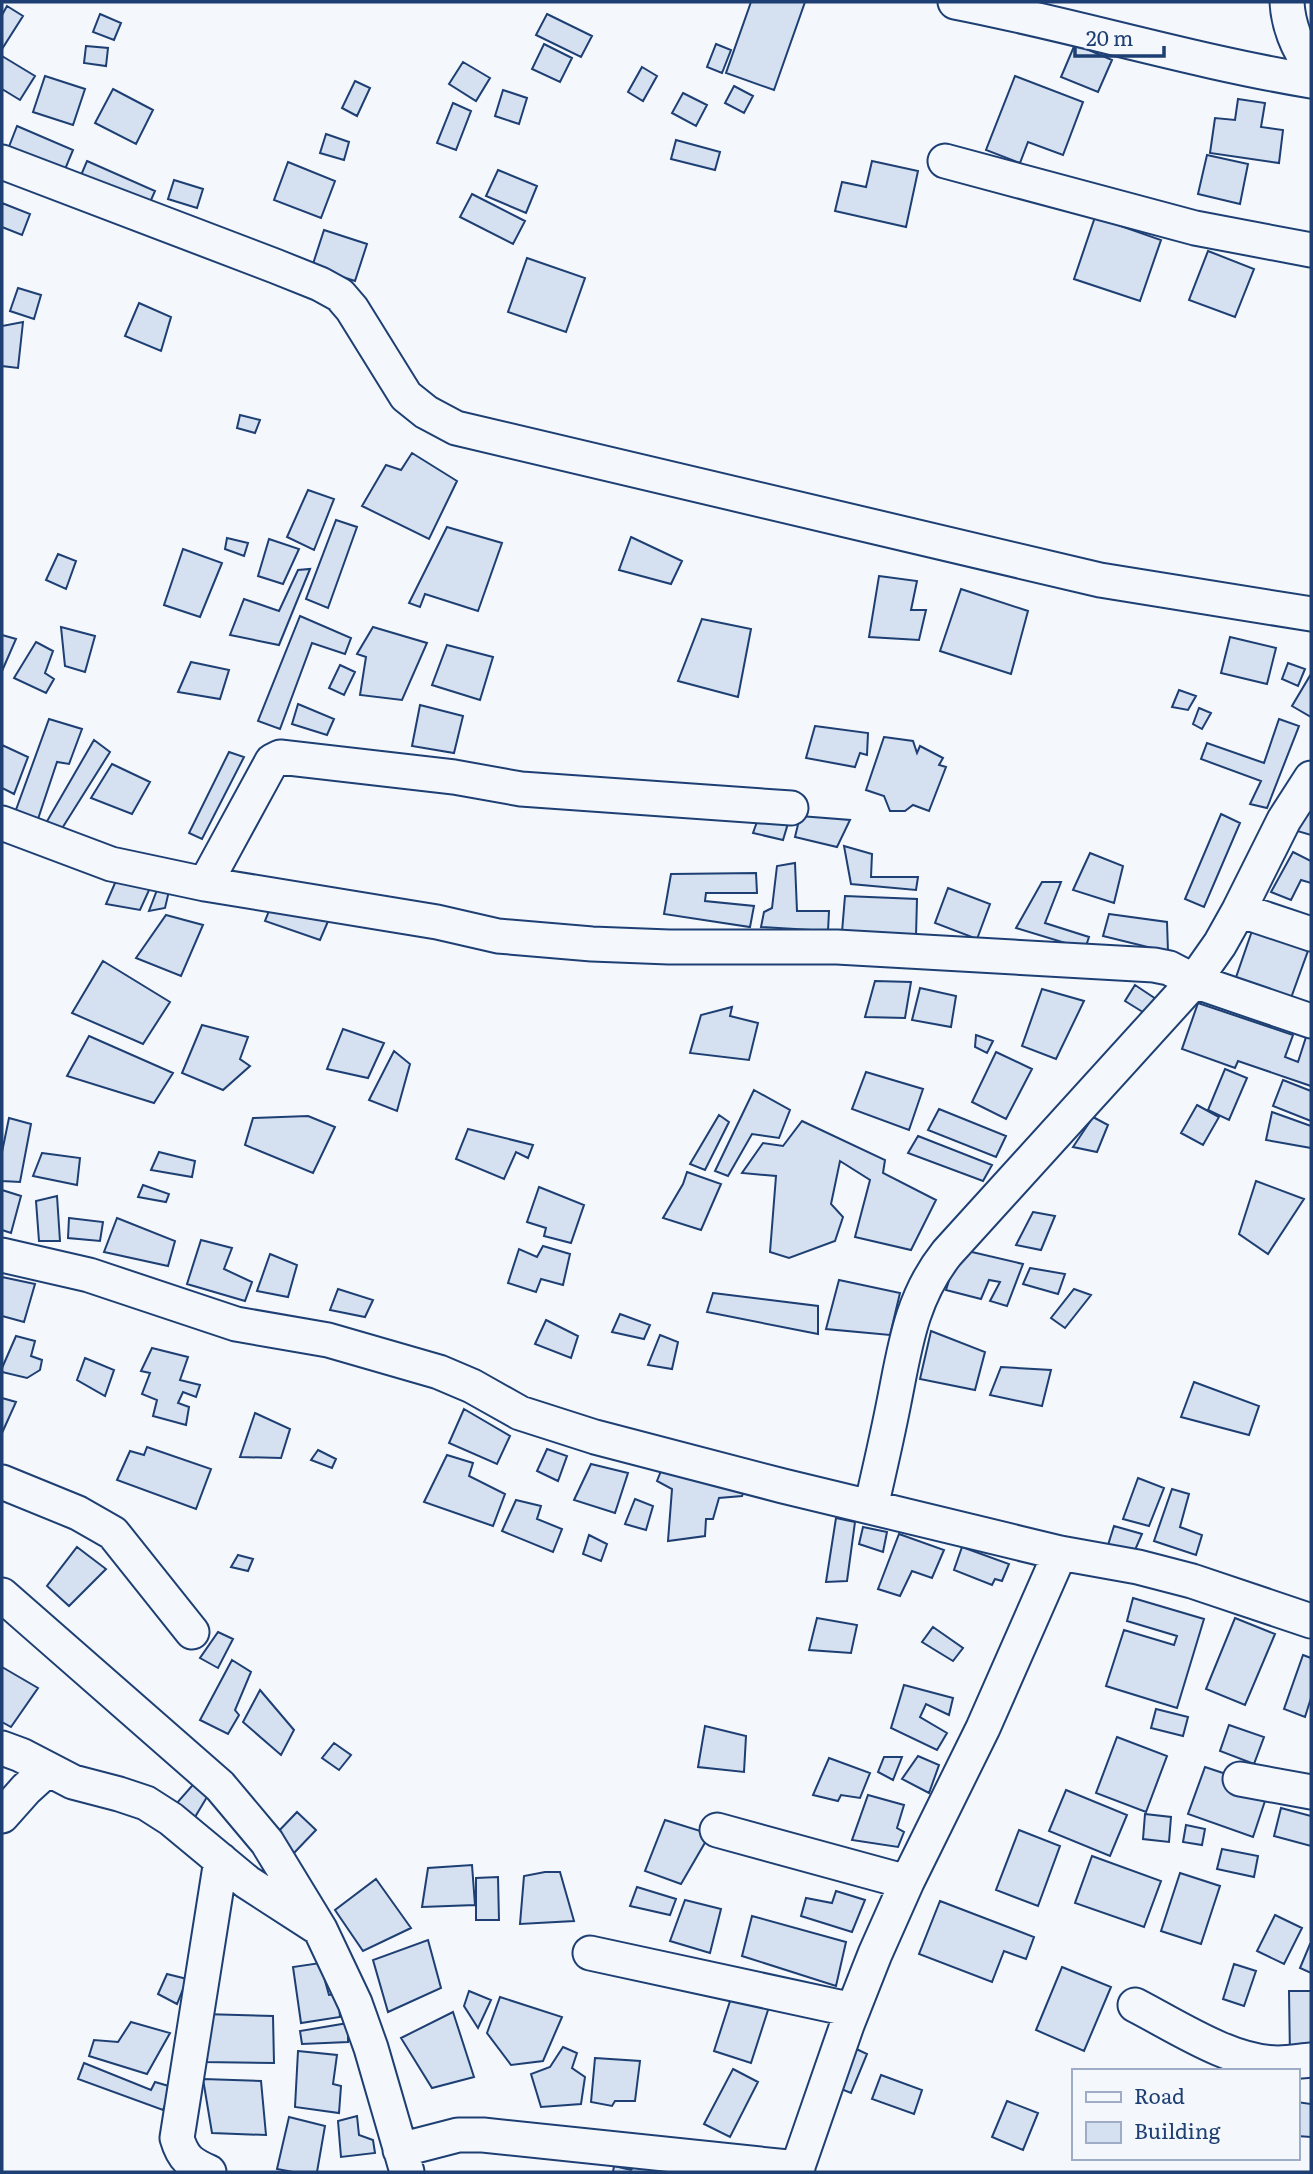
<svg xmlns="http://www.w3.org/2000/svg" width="1313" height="2174" viewBox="0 0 1313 2174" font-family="Literata,serif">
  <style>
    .building { fill: #d5e0f0; stroke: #1d3f73; stroke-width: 2 }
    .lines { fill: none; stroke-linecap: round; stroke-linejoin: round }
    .minor-casing { stroke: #1d3f73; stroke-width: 37 }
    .minor { stroke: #f4f7fb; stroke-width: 33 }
  </style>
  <rect width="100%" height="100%" fill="#f4f7fb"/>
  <path class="building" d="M 751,2 L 805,2 L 774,90 L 726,73 Z
    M 7,6 L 23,16 L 2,49 L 2,15 Z
    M 100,14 L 121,23 L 114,40 L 93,32 Z
    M 547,14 L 592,36 L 581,57 L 536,35 Z
    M 544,44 L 572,58 L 560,82 L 532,69 Z
    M 716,44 L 731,50 L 722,73 L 707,67 Z
    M 1075,44 L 1112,60 L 1098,92 L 1061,77 Z
    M 86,46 L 108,48 L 106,66 L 84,63 Z
    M 2,56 L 35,76 L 20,100 L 2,89 Z
    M 463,62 L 490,78 L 476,101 L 449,84 Z
    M 642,67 L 657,76 L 643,101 L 628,92 Z
    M 45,76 L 85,89 L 73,125 L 33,112 Z
    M 1015,76 L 1083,102 L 1063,155 L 1028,142 L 1020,163 L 986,150 Z
    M 355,81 L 370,88 L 357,116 L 342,108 Z
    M 734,86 L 753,96 L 744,113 L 725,103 Z
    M 113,89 L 153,110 L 136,144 L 95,123 Z
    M 503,90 L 527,98 L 519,124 L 495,116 Z
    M 683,93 L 707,105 L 696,126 L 672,113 Z
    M 1238,99 L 1265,103 L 1261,127 L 1283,130 L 1279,163 L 1210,153 L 1215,118 L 1235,120 Z
    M 453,103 L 471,111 L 456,150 L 437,143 Z
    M 17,126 L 73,150 L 61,179 L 5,157 Z
    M 326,134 L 349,142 L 344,160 L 320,153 Z
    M 676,140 L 720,152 L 715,170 L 671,159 Z
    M 1207,155 L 1248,164 L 1240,204 L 1198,194 Z
    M 87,161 L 155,191 L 144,216 L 76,187 Z
    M 872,161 L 918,171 L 906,227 L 835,211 L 842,182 L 866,187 Z
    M 288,162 L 335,181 L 321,218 L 274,200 Z
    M 498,170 L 537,186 L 526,213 L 486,196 Z
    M 174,180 L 203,189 L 197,208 L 168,199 Z
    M 472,194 L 525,221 L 513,244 L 460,217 Z
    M 2,203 L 30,214 L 22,235 L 2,227 Z
    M 1095,217 L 1161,240 L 1140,301 L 1074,279 Z
    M 324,230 L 367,244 L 355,281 L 312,267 Z
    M 1208,251 L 1254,269 L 1235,317 L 1189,300 Z
    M 527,258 L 585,278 L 566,332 L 508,312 Z
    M 18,288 L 41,295 L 34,319 L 10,311 Z
    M 139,303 L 171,317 L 161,351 L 125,336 Z
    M 23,322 L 18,368 L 2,366 L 2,326 Z
    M 240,415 L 260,420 L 255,433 L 237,428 Z
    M 412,453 L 457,481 L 429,539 L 362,506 L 386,465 L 401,470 Z
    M 308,490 L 334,499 L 314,550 L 287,537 Z
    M 336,520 L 357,527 L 328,608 L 306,599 Z
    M 447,527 L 502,543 L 478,611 L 425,594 L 420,607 L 409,603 Z
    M 631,537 L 682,561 L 671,584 L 619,570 Z
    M 227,538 L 248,543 L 244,556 L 225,549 Z
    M 269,539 L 299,549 L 283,584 L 258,576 Z
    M 183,549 L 222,563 L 200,617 L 164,605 Z
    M 58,554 L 76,561 L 66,589 L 46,580 Z
    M 310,569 L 279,645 L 230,635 L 244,599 L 279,611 L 298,570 Z
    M 879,576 L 917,581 L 911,610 L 926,610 L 919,640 L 869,637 Z
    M 961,589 L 1028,611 L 1011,674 L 940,651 Z
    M 300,616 L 351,638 L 345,654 L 312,643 L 280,729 L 258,721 Z
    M 702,619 L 751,629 L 738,697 L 678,681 Z
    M 61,627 L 95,636 L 85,672 L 65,666 Z
    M 373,627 L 427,643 L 402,700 L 360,695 L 366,657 L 357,654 Z
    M 2,635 L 16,639 L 2,671 Z
    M 1230,637 L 1276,648 L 1267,684 L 1221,673 Z
    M 36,642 L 53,651 L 45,673 L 54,679 L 46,693 L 14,678 Z
    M 447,645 L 493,657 L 480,700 L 432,685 Z
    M 191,662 L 229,670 L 220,699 L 178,692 Z
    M 1288,663 L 1305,669 L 1298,686 L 1282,679 Z
    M 340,665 L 355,672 L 344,695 L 329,688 Z
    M 1311,674 L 1311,717 L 1292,706 Z
    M 1179,690 L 1196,696 L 1188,710 L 1172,707 Z
    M 298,704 L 334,719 L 327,735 L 292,724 Z
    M 420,705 L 463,716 L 454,753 L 412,746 Z
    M 1199,708 L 1211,713 L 1202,729 L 1193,724 Z
    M 49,719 L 82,729 L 69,764 L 57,762 L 36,825 L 13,818 Z
    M 1279,719 L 1299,726 L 1267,808 L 1250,804 L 1261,781 L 1201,759 L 1207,743 L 1264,763 Z
    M 815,726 L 868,733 L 867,755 L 860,753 L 855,767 L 806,758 Z
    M 884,737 L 913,741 L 917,753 L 920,746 L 943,758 L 939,765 L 946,767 L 929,811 L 913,805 L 905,811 L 890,811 L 884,796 L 866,790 Z
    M 94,740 L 110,752 L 61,830 L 46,823 Z
    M 2,745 L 28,757 L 14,794 L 2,788 Z
    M 229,752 L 244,757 L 202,839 L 189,833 Z
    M 112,764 L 150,782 L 132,814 L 91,798 Z
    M 1311,806 L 1311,835 L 1297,831 Z
    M 1221,814 L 1240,823 L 1204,907 L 1185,899 Z
    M 759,816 L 789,820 L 783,840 L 753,833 Z
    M 800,816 L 850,820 L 837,847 L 795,837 Z
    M 844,846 L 872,854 L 871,877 L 918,877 L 916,890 L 851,884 Z
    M 1293,852 L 1311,861 L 1311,883 L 1301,880 L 1291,900 L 1271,892 Z
    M 1090,853 L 1123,866 L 1114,903 L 1073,890 Z
    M 795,863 L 797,911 L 829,911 L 828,931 L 761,927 L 764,912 L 772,908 L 777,866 Z
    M 756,873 L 757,893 L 706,893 L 705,901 L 754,906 L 750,927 L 664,914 L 671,874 Z
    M 118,876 L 150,888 L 140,910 L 106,904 Z
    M 1042,882 L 1061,882 L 1045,923 L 1089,937 L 1085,949 L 1016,928 Z
    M 948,888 L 990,904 L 977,939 L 935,923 Z
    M 157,890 L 169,891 L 165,908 L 149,911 Z
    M 845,896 L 917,899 L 916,936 L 842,932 Z
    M 273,901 L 329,919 L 320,940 L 265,921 Z
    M 1109,914 L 1167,922 L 1168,952 L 1103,936 Z
    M 166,915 L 203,925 L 181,976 L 136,958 Z
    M 1253,928 L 1309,948 L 1287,1009 L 1232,989 Z
    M 103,961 L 170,1002 L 143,1044 L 72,1013 Z
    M 875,981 L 911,982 L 905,1018 L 865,1017 Z
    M 1135,985 L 1156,999 L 1146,1014 L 1125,1001 Z
    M 920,988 L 956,996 L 951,1027 L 912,1020 Z
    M 1042,989 L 1084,1001 L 1056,1059 L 1022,1046 Z
    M 1198,1003 L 1293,1035 L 1285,1057 L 1298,1062 L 1307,1034 L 1311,1036 L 1311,1086 L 1238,1061 L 1235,1068 L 1182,1049 Z
    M 732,1007 L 730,1016 L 758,1023 L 749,1060 L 690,1053 L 701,1015 Z
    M 202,1025 L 248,1037 L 240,1059 L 250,1066 L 223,1090 L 182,1073 Z
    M 343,1029 L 384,1043 L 368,1078 L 327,1069 Z
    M 976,1035 L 993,1041 L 987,1053 L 975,1047 Z
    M 89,1036 L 173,1073 L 154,1103 L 67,1076 Z
    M 394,1051 L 410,1064 L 397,1111 L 369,1100 Z
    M 996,1052 L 1032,1069 L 1006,1119 L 972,1102 Z
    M 1225,1069 L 1247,1078 L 1229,1120 L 1208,1110 Z
    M 866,1072 L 923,1089 L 909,1130 L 852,1109 Z
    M 1283,1080 L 1311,1091 L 1311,1121 L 1273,1106 Z
    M 754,1090 L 790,1110 L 779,1138 L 752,1134 L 728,1176 L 715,1171 Z
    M 1197,1105 L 1219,1117 L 1203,1145 L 1181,1133 Z
    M 939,1109 L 1006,1136 L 996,1157 L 928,1130 Z
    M 1272,1112 L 1311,1126 L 1311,1148 L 1266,1140 Z
    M 719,1115 L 729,1122 L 705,1170 L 690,1164 Z
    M 308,1116 L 335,1127 L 313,1173 L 245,1145 L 253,1118 Z
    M 1093,1117 L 1108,1125 L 1097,1152 L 1073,1147 Z
    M 9,1118 L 31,1124 L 20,1182 L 2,1181 L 2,1152 Z
    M 802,1121 L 885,1160 L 883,1173 L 936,1200 L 911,1250 L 855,1237 L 870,1180 L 840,1161 L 831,1204 L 843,1217 L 835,1241 L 789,1258 L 770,1252 L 776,1176 L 742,1173 L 763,1143 L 783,1146 Z
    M 468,1129 L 533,1145 L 528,1158 L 516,1152 L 504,1179 L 456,1159 Z
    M 918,1136 L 992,1165 L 983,1181 L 908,1153 Z
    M 159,1152 L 195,1161 L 192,1177 L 151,1170 Z
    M 42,1153 L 80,1158 L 77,1185 L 33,1176 Z
    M 687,1172 L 721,1184 L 701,1230 L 663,1218 L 683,1184 Z
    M 1256,1181 L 1304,1199 L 1268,1254 L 1239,1234 Z
    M 143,1185 L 169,1194 L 166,1202 L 138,1197 Z
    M 539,1187 L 584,1205 L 571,1243 L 544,1236 L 546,1228 L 527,1222 Z
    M 2,1190 L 21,1196 L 11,1233 L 2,1230 Z
    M 57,1196 L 60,1241 L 39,1241 L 36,1201 Z
    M 1033,1212 L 1055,1216 L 1041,1250 L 1016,1245 Z
    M 69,1218 L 103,1222 L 100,1241 L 68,1238 Z
    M 117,1218 L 175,1241 L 168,1266 L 104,1252 Z
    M 201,1240 L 232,1248 L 224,1269 L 252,1282 L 245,1301 L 187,1284 Z
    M 543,1246 L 570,1254 L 563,1285 L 541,1279 L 536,1292 L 508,1283 L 519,1249 L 537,1257 Z
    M 959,1249 L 1023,1264 L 1007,1306 L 990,1301 L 1000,1282 L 989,1280 L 981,1299 L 946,1290 Z
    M 270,1254 L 297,1265 L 288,1297 L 257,1291 Z
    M 1030,1268 L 1065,1274 L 1058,1294 L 1023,1284 Z
    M 2,1277 L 35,1284 L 24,1322 L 2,1316 Z
    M 839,1280 L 900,1293 L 890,1335 L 826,1329 Z
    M 338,1289 L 373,1300 L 365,1317 L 330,1310 Z
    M 1074,1289 L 1091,1295 L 1065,1328 L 1051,1318 Z
    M 713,1293 L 818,1306 L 818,1334 L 707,1312 Z
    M 620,1314 L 650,1325 L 644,1339 L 612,1332 Z
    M 546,1320 L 578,1336 L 571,1358 L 535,1344 Z
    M 931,1331 L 985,1352 L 975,1390 L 920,1379 Z
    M 660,1335 L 678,1342 L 672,1369 L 648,1365 Z
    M 16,1336 L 35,1341 L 31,1356 L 42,1360 L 40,1370 L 27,1378 L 2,1372 L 2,1368 Z
    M 152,1348 L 188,1357 L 180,1380 L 200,1385 L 196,1397 L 183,1392 L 178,1403 L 189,1407 L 186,1425 L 153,1416 L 157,1400 L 142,1394 L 150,1373 L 141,1371 Z
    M 85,1358 L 114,1370 L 105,1396 L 77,1380 Z
    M 1001,1367 L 1051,1370 L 1042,1406 L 990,1395 Z
    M 1194,1382 L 1259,1406 L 1249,1435 L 1181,1417 Z
    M 2,1398 L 16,1402 L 2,1433 Z
    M 464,1409 L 510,1436 L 497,1464 L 449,1443 Z
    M 255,1413 L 290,1429 L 281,1458 L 240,1457 Z
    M 147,1447 L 211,1469 L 196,1509 L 117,1480 L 130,1451 L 144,1455 Z
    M 547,1449 L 567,1456 L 558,1481 L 537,1471 Z
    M 318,1450 L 336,1459 L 332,1468 L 311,1460 Z
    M 447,1455 L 473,1463 L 469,1476 L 505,1494 L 493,1526 L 424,1502 Z
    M 591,1464 L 628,1473 L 615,1513 L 574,1500 Z
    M 663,1466 L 746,1486 L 742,1496 L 719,1498 L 713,1519 L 706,1519 L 705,1536 L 668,1541 L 672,1489 L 657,1481 Z
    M 1138,1478 L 1164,1488 L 1149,1526 L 1123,1519 Z
    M 1172,1489 L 1189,1494 L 1180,1527 L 1202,1535 L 1196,1555 L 1154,1541 Z
    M 635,1499 L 653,1506 L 646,1530 L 625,1524 Z
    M 516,1500 L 541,1506 L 537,1519 L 562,1529 L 553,1552 L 502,1531 Z
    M 836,1518 L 855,1522 L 847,1581 L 826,1582 Z
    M 1114,1526 L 1142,1534 L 1135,1550 L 1108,1545 Z
    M 863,1527 L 887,1532 L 883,1552 L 859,1544 Z
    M 899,1534 L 944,1550 L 932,1578 L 912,1571 L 900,1596 L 878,1589 Z
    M 589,1535 L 607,1544 L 601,1561 L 583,1554 Z
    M 77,1547 L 106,1569 L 69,1606 L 47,1586 Z
    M 962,1547 L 1009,1564 L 1002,1581 L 995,1579 L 992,1585 L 954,1570 Z
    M 238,1555 L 253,1559 L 248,1571 L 231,1567 Z
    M 1133,1598 L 1204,1619 L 1177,1708 L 1106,1686 L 1124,1630 L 1174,1645 L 1177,1636 L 1127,1621 Z
    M 817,1618 L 857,1625 L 851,1653 L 809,1650 Z
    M 1235,1618 L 1275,1634 L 1245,1705 L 1206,1689 Z
    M 933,1627 L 963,1648 L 953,1661 L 922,1642 Z
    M 218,1632 L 233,1639 L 218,1668 L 200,1658 Z
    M 1303,1655 L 1311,1658 L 1311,1698 L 1305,1717 L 1284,1709 Z
    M 232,1660 L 251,1672 L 235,1710 L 239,1715 L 228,1734 L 200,1720 Z
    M 2,1667 L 38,1688 L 11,1727 L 2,1722 Z
    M 904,1685 L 953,1698 L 949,1715 L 926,1704 L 920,1717 L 947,1733 L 937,1750 L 891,1728 Z
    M 260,1690 L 294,1730 L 281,1755 L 243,1722 Z
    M 1156,1709 L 1188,1717 L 1183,1736 L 1151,1728 Z
    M 1229,1725 L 1264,1737 L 1254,1764 L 1220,1751 Z
    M 705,1726 L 746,1736 L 744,1772 L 698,1767 Z
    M 1117,1737 L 1167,1756 L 1146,1812 L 1096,1793 Z
    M 334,1743 L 351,1755 L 339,1770 L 322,1758 Z
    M 918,1756 L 939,1765 L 929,1793 L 902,1779 Z
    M 884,1757 L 902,1757 L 893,1780 L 878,1772 Z
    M 829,1758 L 870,1773 L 860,1798 L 841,1795 L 838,1801 L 813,1795 Z
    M 1205,1767 L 1235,1777 L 1266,1798 L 1253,1837 L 1188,1814 Z
    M 198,1779 L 210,1792 L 195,1817 L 176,1804 Z
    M 1066,1790 L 1127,1815 L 1110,1856 L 1049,1831 Z
    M 868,1795 L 904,1805 L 897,1828 L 904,1832 L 898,1847 L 852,1840 Z
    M 1281,1808 L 1311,1816 L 1311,1846 L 1274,1836 Z
    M 297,1812 L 316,1830 L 293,1854 L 274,1836 Z
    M 1145,1814 L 1171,1817 L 1169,1842 L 1143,1839 Z
    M 665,1820 L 710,1834 L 681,1884 L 645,1871 Z
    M 1186,1825 L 1205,1829 L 1202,1845 L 1183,1842 Z
    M 1019,1830 L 1060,1846 L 1038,1906 L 996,1890 Z
    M 1222,1849 L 1258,1856 L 1254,1877 L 1217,1869 Z
    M 1092,1856 L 1161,1881 L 1144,1927 L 1075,1903 Z
    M 472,1865 L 475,1905 L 422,1907 L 428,1868 Z
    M 545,1872 L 560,1872 L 574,1921 L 520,1924 L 524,1876 Z
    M 1180,1873 L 1220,1886 L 1201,1944 L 1161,1931 Z
    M 498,1877 L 499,1920 L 476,1920 L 476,1878 Z
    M 376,1879 L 411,1928 L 363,1951 L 335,1910 Z
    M 637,1887 L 676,1899 L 670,1915 L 630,1906 Z
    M 836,1891 L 865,1900 L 852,1932 L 801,1916 L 806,1898 L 832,1903 Z
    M 685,1900 L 721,1909 L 710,1953 L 670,1941 Z
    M 940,1901 L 1034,1937 L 1026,1959 L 1004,1951 L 992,1982 L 919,1954 Z
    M 1275,1915 L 1302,1928 L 1284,1964 L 1257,1951 Z
    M 752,1916 L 846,1942 L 836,1986 L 742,1956 Z
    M 428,1940 L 441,1988 L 388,2012 L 373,1960 Z
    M 1310,1944 L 1311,1944 L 1311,1973 L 1300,1968 Z
    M 320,1963 L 329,1995 L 338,1994 L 340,2017 L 301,2023 L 293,1967 Z
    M 1234,1964 L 1256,1971 L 1244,2006 L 1223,1999 Z
    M 1062,1967 L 1111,1987 L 1084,2051 L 1036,2030 Z
    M 167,1974 L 187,1979 L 177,2004 L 158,1994 Z
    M 469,1991 L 491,2000 L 478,2028 L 464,2006 Z
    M 1289,1991 L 1311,1991 L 1311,2057 L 1290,2057 Z
    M 732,1995 L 769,2007 L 751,2063 L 714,2051 Z
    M 500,1997 L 562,2017 L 543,2061 L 511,2065 L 487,2033 Z
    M 453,2012 L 474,2077 L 432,2088 L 401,2038 Z
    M 203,2014 L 273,2016 L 274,2063 L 202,2062 Z
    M 131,2022 L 170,2033 L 147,2074 L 89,2056 L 94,2040 L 118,2042 Z
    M 348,2023 L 348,2042 L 302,2044 L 300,2031 Z
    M 848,2045 L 867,2054 L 851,2093 L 831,2085 Z
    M 563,2047 L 577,2053 L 572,2068 L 585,2077 L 581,2104 L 541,2107 L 531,2074 L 550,2067 Z
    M 298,2051 L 337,2055 L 333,2084 L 341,2086 L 339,2113 L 295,2107 Z
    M 595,2058 L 640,2061 L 635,2101 L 615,2101 L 612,2106 L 591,2102 Z
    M 84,2063 L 151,2090 L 155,2082 L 172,2087 L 163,2110 L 78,2079 Z
    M 733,2069 L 758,2082 L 730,2137 L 704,2124 Z
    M 881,2075 L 922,2090 L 914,2114 L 872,2099 Z
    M 203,2079 L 261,2081 L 266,2135 L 212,2133 Z
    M 1007,2101 L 1038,2113 L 1023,2150 L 992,2137 Z
    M 1297,2102 L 1311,2104 L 1311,2137 L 1297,2136 Z
    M 357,2116 L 359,2135 L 373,2140 L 375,2153 L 341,2157 L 338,2121 Z
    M 289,2117 L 325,2126 L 317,2172 L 293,2172 L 277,2169 Z
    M 642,2158 L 661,2163 L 659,2172 L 613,2172 L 614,2166 L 631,2170 Z"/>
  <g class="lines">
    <g class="minor-casing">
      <path id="minor" d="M 955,2 C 1074,25 1191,61 1311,81
        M 1287,2 C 1288,24 1297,48 1311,66
        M 945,161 L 1195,228 L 1311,250
        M 2,162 L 275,266 L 320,284 L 340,295 L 352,309 L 406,396 L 426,412 L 456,428 L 1100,580 L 1311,614
        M 2,823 L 111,864 L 205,884 L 437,922 L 498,936 L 592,944 L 669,947 L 837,947 L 1154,965 L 1169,968 L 1194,981 L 1311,1021
        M 205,884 L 272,761 L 280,757 L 454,777 L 521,789 L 791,808
        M 1239,910 L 1311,934
        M 2,1255 L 89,1275 L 236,1324 L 328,1340 L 439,1372 L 472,1386 L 520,1413 L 595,1437 L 783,1486 L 1060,1553 L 1138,1567 L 1192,1581 L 1311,1621
        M 2,1482 L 78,1513 L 113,1533 L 192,1632
        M 871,1507 C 879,1472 887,1438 894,1402 C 905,1347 911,1298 947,1253 L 1194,981 L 1220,944 L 1239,910 L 1284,820 L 1311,778
        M 2,1595 L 220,1786 L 267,1842 L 320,1929 L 355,2003 L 371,2048 L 407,2172
        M 2,1748 L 21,1755 L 73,1782 L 119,1794 L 146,1803 L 171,1819 L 247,1882 L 315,1926
        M 1240,1779 L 1311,1792
        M 2,1816 L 26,1789 L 48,1769
        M 717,1830 L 907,1882
        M 590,1953 L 853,2010
        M 1135,2005 C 1176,2026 1231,2063 1278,2063 C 1289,2063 1300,2061 1311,2060
        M 400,2150 L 458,2135 L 483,2135 L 798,2168
        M 209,2172 C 191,2164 183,2159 177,2138 L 221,1860
        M 796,2172 L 847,2025 L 875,1954 L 907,1882 L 983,1728 L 1060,1553"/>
    </g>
    <use href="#minor" class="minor"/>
  </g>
  <rect width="1313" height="2174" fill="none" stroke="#1d3f73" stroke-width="7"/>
  <rect x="1072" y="2069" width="228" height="91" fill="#f4f7fb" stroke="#9eadc5" stroke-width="2"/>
  <rect x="1086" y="2092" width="35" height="10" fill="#f4f7fb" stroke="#9eadc5" stroke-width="2"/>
  <text x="1134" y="2104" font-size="21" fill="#1d3f73">Road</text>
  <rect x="1086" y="2122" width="35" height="21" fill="#d5e0f0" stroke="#9eadc5" stroke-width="2"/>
  <text x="1134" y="2139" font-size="21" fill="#1d3f73">Building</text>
  <path d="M1075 46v10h89v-10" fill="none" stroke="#1d3f73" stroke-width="3.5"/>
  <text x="1086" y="46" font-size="21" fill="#1d3f73" stroke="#f4f7fb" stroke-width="5" paint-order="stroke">20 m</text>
</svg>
